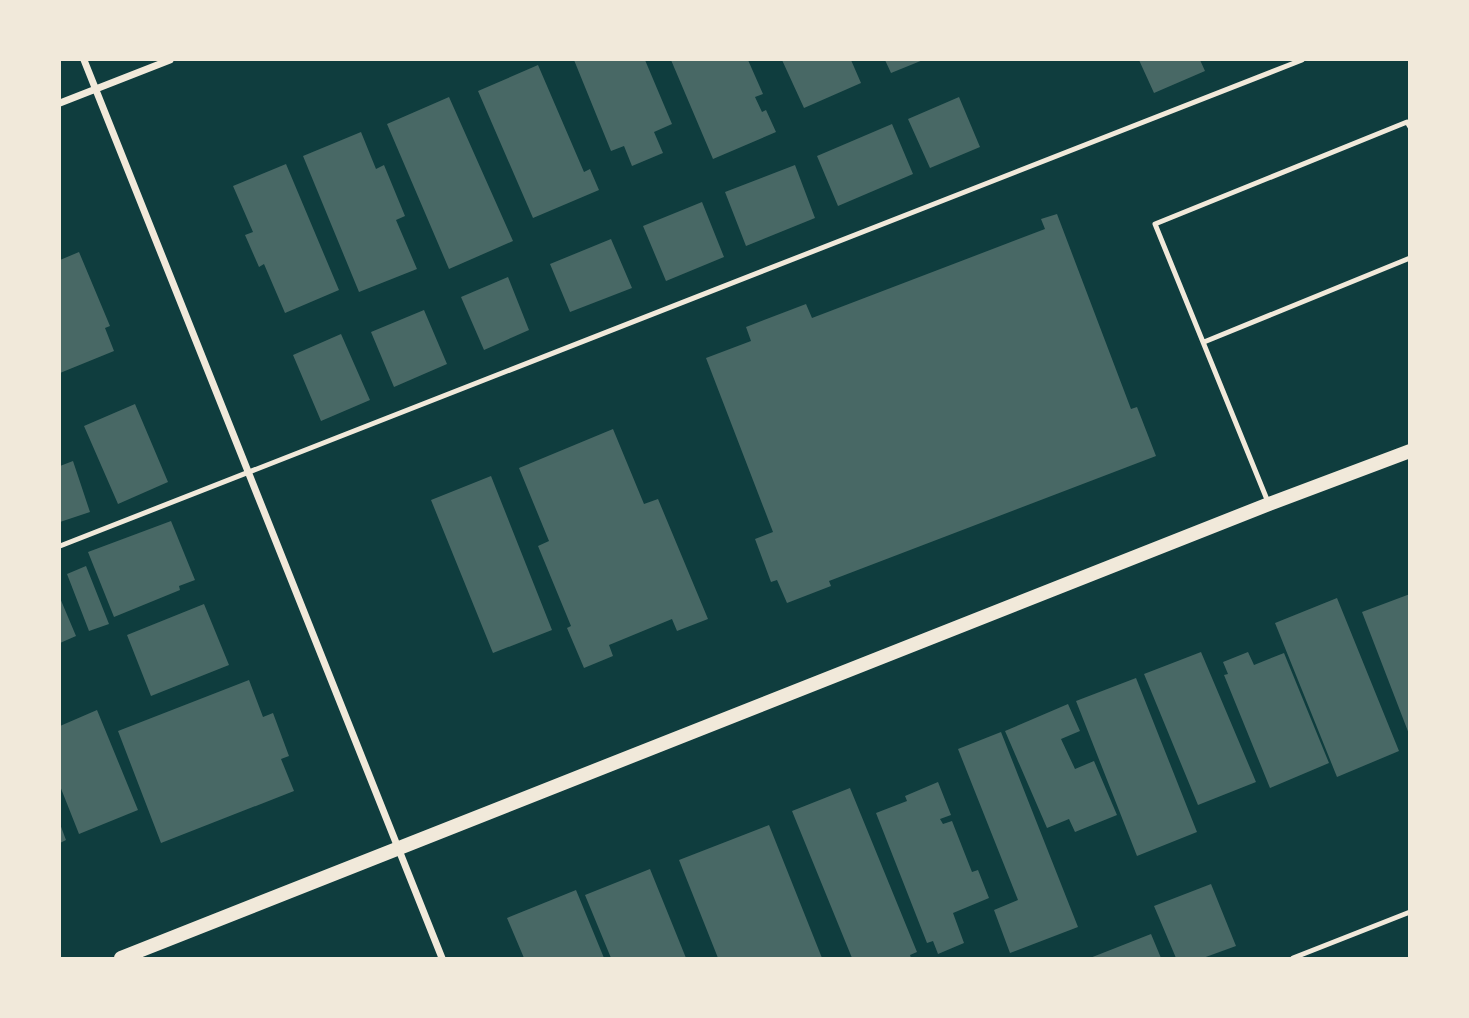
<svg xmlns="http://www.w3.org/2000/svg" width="1469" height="1018" viewBox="0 0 1469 1018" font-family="'Alegreya Sans',sans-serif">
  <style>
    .building { fill: #486865 }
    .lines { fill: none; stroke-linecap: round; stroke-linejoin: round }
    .service { stroke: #f1e9da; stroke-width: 5 }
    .minor { stroke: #f1e9da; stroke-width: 7 }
    .secondary { stroke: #f1e9da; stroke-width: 14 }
  </style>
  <rect width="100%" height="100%" fill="#0f3d3e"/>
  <path class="building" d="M 574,60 L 645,60 L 672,124 L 654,132 L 663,153 L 632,166 L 624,146 L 611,151 Z
    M 671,60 L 748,60 L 763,94 L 755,97 L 762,112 L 766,110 L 776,132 L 713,159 Z
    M 782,60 L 851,60 L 861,83 L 804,108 Z
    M 885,60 L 923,60 L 891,73 Z
    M 1139,60 L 1200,60 L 1205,71 L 1154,93 Z
    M 538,65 L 584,172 L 590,169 L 599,190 L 533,218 L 478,91 Z
    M 449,97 L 513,241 L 449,269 L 387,124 Z
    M 959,97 L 980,147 L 930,168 L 908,119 Z
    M 892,124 L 913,174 L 838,206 L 817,156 Z
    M 361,132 L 376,169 L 384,165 L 405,216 L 396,220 L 417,269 L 359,292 L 303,156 Z
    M 286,164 L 339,290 L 285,313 L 264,264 L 259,267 L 245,235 L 253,232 L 233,186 Z
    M 795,165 L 815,218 L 746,246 L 725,192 Z
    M 702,202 L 724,257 L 666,281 L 643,226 Z
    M 1057,214 L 1131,409 L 1137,407 L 1156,456 L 829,581 L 831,586 L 787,603 L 777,580 L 771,582 L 755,539 L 773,532 L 706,358 L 751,341 L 746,327 L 806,304 L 812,318 L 1045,229 L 1041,219 Z
    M 611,239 L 632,288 L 570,312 L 550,264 Z
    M 79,252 L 110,326 L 105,328 L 114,351 L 60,373 L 60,260 Z
    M 508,277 L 529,330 L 484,350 L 461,297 Z
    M 424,310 L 447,364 L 394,387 L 371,332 Z
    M 341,334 L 370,400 L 321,421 L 293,355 Z
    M 135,404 L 168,482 L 118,504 L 84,426 Z
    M 613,429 L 644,504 L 658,499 L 708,619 L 677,631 L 672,619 L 609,645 L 613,656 L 584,668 L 567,628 L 571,626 L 538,546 L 549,541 L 519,468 Z
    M 73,461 L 90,512 L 60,522 L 60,466 Z
    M 491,476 L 552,630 L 493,653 L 431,500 Z
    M 171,521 L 195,580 L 179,586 L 180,590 L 114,617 L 88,552 Z
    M 86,566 L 109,624 L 89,631 L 67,574 Z
    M 1410,594 L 1410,734 L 1409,734 L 1362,612 Z
    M 60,598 L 76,636 L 60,643 Z
    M 1337,598 L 1399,751 L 1337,777 L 1275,623 Z
    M 204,604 L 229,665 L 151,696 L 127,635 Z
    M 1201,652 L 1256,782 L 1198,805 L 1144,674 Z
    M 1248,652 L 1254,665 L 1284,653 L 1329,763 L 1270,788 L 1224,675 L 1228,674 L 1223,662 Z
    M 1136,678 L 1197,832 L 1137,856 L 1076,701 Z
    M 249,680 L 263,717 L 273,713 L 289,756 L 281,759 L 294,791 L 161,843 L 118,731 Z
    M 1068,704 L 1080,731 L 1061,739 L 1075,769 L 1094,761 L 1117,815 L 1075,832 L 1069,819 L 1047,828 L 1005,731 Z
    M 97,710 L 138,810 L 79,834 L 60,786 L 60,726 Z
    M 1001,732 L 1078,927 L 1010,953 L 994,910 L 1018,900 L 958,749 Z
    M 938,782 L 951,815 L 940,819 L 943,824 L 952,821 L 972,872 L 978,870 L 989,898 L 953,913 L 964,943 L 938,954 L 933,941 L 927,943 L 876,813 L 907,801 L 905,796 Z
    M 850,788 L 917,952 L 910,955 L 911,958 L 852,958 L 792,811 Z
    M 60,824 L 66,840 L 60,843 Z
    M 769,825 L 822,958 L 718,958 L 679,860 Z
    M 650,869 L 686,958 L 611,958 L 585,895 Z
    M 1211,884 L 1236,946 L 1203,958 L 1176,958 L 1154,906 Z
    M 576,890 L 604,958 L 524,958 L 507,918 Z
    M 1151,934 L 1161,958 L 1090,958 Z"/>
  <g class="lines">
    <path class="service" d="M 1204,342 L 1410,258
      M 1268,502 L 1155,224 L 1407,122 L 1410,127
      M 60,546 L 1302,60
      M 1293,958 L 1410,912"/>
    <path class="minor" d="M 84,60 L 442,958
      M 60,103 L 170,60"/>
    <path class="secondary" d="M 121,958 L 1269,504 L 1410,451"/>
  </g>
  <rect width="1469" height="1018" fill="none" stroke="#f1e9da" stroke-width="122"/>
</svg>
